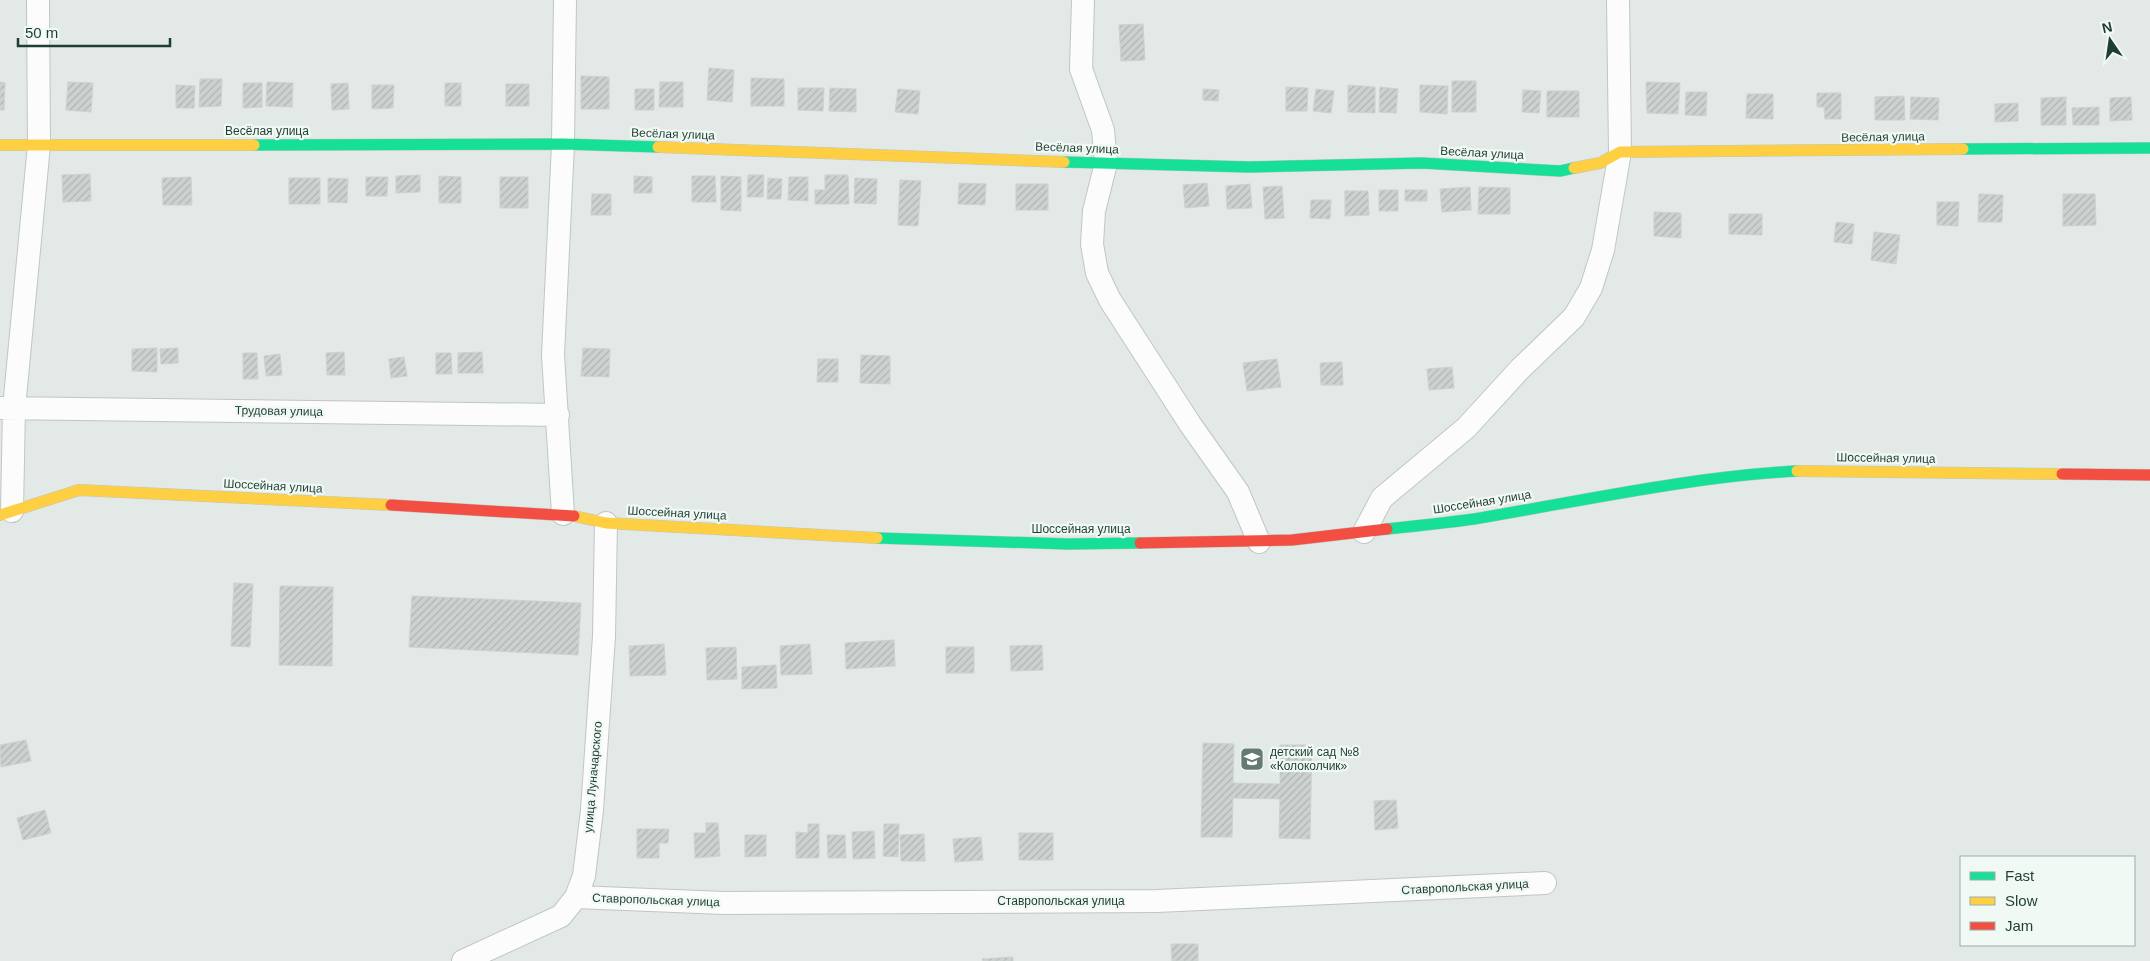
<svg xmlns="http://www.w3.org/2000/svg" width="2150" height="961" viewBox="0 0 2150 961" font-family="Arial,sans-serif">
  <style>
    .building { fill: url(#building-hatch); stroke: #cbd2cf }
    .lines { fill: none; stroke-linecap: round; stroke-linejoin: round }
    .street-casing { stroke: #c0c6c3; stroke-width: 24 }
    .fast-casing { stroke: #bec7c3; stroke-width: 12 }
    .slow-casing { stroke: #bec7c3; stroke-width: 12 }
    .jam-casing { stroke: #bec7c3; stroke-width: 12 }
    .street { stroke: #fbfcfb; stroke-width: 22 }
    .fast { stroke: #16e098; stroke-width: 11 }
    .slow { stroke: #ffcf43; stroke-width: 11 }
    .jam { stroke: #f24e42; stroke-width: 11 }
    .labels { text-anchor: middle; stroke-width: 4.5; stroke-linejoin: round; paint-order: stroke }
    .street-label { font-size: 12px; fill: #1f3e33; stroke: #f1f9f4 }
    .poi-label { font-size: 12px; fill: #1f3e33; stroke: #f1f9f4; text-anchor: start }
  </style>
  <defs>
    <pattern id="building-hatch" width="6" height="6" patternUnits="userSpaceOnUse" patternTransform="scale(1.25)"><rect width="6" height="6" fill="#cbd2cf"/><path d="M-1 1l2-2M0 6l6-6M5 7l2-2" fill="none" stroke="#aeb5b2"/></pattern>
  </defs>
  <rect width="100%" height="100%" fill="#e3e9e6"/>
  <path class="building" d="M 1143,24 L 1145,60 L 1121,61 L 1119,25 Z
    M 709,68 L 734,70 L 732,102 L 707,100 Z
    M 581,76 L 609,77 L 609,109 L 581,109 Z
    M 751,78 L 784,79 L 784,106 L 751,106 Z
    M 200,79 L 222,79 L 221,106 L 199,107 Z
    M 1452,81 L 1476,81 L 1476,112 L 1452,112 Z
    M 0,82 L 5,83 L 4,110 L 0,110 Z
    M 68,82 L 93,83 L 91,112 L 66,110 Z
    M 267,82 L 293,83 L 292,107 L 266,106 Z
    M 660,82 L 683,82 L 683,107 L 659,107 Z
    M 1646,82 L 1680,83 L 1678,114 L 1647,113 Z
    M 243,83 L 262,83 L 262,107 L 243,108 Z
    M 348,83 L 349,109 L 332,110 L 331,84 Z
    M 445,83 L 461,83 L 461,106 L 445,106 Z
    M 506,84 L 529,84 L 529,106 L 506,106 Z
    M 176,85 L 195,86 L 194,108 L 176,108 Z
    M 372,85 L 394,85 L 393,108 L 372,109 Z
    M 1348,85 L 1375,87 L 1375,113 L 1348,112 Z
    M 1420,85 L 1448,86 L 1447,114 L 1420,112 Z
    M 1286,87 L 1308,88 L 1307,111 L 1286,111 Z
    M 1380,87 L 1398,89 L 1396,113 L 1379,112 Z
    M 798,88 L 824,88 L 823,111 L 798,110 Z
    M 830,88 L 856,89 L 856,112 L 829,111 Z
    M 635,89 L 654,89 L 654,110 L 635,110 Z
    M 898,89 L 920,91 L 918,114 L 895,112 Z
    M 1203,89 L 1219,90 L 1218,101 L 1203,100 Z
    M 1316,89 L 1334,91 L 1331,113 L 1313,111 Z
    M 1523,90 L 1541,91 L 1539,113 L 1522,112 Z
    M 1547,91 L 1579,91 L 1579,117 L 1547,117 Z
    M 1686,92 L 1707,92 L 1706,116 L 1685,115 Z
    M 1817,93 L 1841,93 L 1841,119 L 1825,119 L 1824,107 L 1817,107 Z
    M 1747,94 L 1773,94 L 1773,119 L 1746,118 Z
    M 1904,96 L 1905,120 L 1875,120 L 1875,97 Z
    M 1911,97 L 1939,98 L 1938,120 L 1910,119 Z
    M 2066,97 L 2066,125 L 2041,125 L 2041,98 Z
    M 2131,97 L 2132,120 L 2110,121 L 2110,98 Z
    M 2018,103 L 2018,121 L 1995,122 L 1995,104 Z
    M 2099,107 L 2099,125 L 2073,125 L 2072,108 Z
    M 90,174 L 91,201 L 63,202 L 62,175 Z
    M 420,175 L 420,192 L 396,193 L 396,176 Z
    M 748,175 L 764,175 L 763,197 L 747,197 Z
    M 825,175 L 848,175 L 849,204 L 815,204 L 815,190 L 825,190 Z
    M 439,176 L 461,177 L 461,203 L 439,203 Z
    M 634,176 L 652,177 L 652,193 L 634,193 Z
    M 692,176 L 715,176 L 716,202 L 692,202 Z
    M 721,176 L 741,177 L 741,211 L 721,210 Z
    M 191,177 L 192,205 L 163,205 L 162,178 Z
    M 366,177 L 388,177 L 387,196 L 366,196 Z
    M 500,177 L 528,177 L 528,208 L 500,208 Z
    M 789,177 L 808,177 L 808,201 L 788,200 Z
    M 289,178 L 320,178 L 320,204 L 289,204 Z
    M 328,178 L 348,179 L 347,203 L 328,202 Z
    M 768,178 L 782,179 L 781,199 L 767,199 Z
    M 855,178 L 877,179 L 876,204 L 854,203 Z
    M 900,180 L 921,181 L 918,226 L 898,225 Z
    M 959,183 L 986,184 L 985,205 L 958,204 Z
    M 1207,183 L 1209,206 L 1185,208 L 1183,185 Z
    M 1016,184 L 1048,184 L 1048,210 L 1016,210 Z
    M 1250,184 L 1252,208 L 1227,209 L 1226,186 Z
    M 1282,186 L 1284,218 L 1265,219 L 1263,187 Z
    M 1470,187 L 1471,210 L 1442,212 L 1440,189 Z
    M 1479,187 L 1510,188 L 1510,214 L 1478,214 Z
    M 1379,190 L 1398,190 L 1398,211 L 1379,211 Z
    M 1405,190 L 1427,190 L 1427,201 L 1405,201 Z
    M 1345,191 L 1368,191 L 1369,215 L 1345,216 Z
    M 592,194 L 611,194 L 611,215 L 591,215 Z
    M 1979,194 L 2003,195 L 2002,222 L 1978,222 Z
    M 2063,194 L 2095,194 L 2096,225 L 2063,226 Z
    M 1311,200 L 1331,200 L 1330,219 L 1310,218 Z
    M 1937,202 L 1959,202 L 1958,226 L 1937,225 Z
    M 1654,212 L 1681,213 L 1681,238 L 1654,236 Z
    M 1729,214 L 1762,214 L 1762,235 L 1729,234 Z
    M 1836,222 L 1854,224 L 1852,244 L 1834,242 Z
    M 1874,232 L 1900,235 L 1896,264 L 1871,260 Z
    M 157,348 L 157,372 L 132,371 L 132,349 Z
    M 178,348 L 178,363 L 161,364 L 160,349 Z
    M 583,348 L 610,349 L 609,377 L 581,376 Z
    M 344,352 L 345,375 L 327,375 L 326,353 Z
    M 482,352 L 483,373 L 458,373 L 458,353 Z
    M 243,353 L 257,353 L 258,379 L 243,379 Z
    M 436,353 L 451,353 L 452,374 L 436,374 Z
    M 280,354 L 282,375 L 266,376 L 264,356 Z
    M 861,355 L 890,356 L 890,384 L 860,383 Z
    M 404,357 L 407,376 L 391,378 L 389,359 Z
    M 818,359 L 838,359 L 838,382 L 817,382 Z
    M 1277,359 L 1281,387 L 1247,391 L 1243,363 Z
    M 1342,362 L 1343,385 L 1321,385 L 1320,363 Z
    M 1452,367 L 1454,388 L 1429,390 L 1427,369 Z
    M 234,583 L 253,584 L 250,647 L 231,646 Z
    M 280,586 L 333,587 L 332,666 L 279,665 Z
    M 412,596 L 581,603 L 578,655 L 409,647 Z
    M 894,640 L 895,666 L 846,669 L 845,643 Z
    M 664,644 L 666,675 L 630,676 L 629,646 Z
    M 810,644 L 812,674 L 781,675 L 780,646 Z
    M 1042,645 L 1043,670 L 1011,671 L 1010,646 Z
    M 736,647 L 737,679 L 707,680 L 706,648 Z
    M 946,647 L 974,647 L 974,673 L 946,673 Z
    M 776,665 L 777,688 L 742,689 L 742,667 Z
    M 26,740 L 31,761 L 1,767 L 0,745 Z
    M 1203,743 L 1234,744 L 1233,783 L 1280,784 L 1280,745 L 1312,745 L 1310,839 L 1279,838 L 1280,799 L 1233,798 L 1232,837 L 1201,837 Z
    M 1396,800 L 1398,828 L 1375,830 L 1374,801 Z
    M 45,810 L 51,833 L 23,840 L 17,818 Z
    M 706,823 L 718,823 L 720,856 L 695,858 L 694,833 L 706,833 Z
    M 808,824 L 819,824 L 819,858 L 796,858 L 796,832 L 808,833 Z
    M 884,824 L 899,824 L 898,857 L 883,856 Z
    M 637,829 L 669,829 L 668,843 L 659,843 L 659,858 L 637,858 Z
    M 874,831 L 875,858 L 853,859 L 852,832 Z
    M 1019,833 L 1053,833 L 1053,860 L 1019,860 Z
    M 924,834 L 925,861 L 901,861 L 900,835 Z
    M 745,835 L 766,835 L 766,856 L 745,857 Z
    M 827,835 L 845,835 L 846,858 L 828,858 Z
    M 981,837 L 983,860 L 955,862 L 953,839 Z
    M 1171,944 L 1198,944 L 1198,961 L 1172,961 Z
    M 1013,957 L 1013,961 L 983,961 L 982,959 Z"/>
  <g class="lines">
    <g class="street-casing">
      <path id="street" d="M 1083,0 L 1081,69 L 1103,130 L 1106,163 L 1094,211 L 1092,244 L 1097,273 L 1110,300 L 1190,424 L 1238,492 L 1259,542
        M 0,408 L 558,415
        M 12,511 L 14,408 L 39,145 L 38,0
        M 563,514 L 553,355 L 563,144 L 565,0
        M 1364,532 L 1382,498 L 1466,428 L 1520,369 L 1574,317 L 1591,288 L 1603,250 L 1620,152 L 1618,0
        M 576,897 L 724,903 L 1157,901 L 1545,883
        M 463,961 L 561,916 L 576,897 L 584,876 L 592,810 L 604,636 L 606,523"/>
    </g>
    <g class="fast-casing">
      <path id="fast" d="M 254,145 L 563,144 L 658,147
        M 1963,149 L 2150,148
        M 1064,162 L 1249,167 L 1422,163 L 1560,171 L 1574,168
        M 1387,529 C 1416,526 1445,523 1474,519 C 1582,501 1688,477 1797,471
        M 877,538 L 1068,544 L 1140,543"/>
    </g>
    <g class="slow-casing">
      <path id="slow" d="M 0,145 L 254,145
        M 658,147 L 1064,162
        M 1574,168 L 1600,163 L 1620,152 L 1963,149
        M 1797,471 L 2062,474
        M 0,515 L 79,490 L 391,505
        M 574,516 L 606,523 L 877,538"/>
    </g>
    <g class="jam-casing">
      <path id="jam" d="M 2062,474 L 2150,475
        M 391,505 L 574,516
        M 1140,543 L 1292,540 L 1387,529"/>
    </g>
    <use href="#street" class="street"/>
    <use href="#fast" class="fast"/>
    <use href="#slow" class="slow"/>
    <use href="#jam" class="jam"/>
  </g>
  <defs>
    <g id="school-square" transform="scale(1.25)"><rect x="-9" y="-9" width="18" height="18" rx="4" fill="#647a72" stroke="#f1f9f4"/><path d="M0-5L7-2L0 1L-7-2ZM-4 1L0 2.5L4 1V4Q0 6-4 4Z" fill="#fff"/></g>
  </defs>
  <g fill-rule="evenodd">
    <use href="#school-square" x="1252" y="759"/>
  </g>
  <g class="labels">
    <g class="street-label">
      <text x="267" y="135">Весёлая улица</text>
      <text transform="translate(673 134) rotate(2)" y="4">Весёлая улица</text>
      <text transform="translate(1883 137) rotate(-1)" y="4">Весёлая улица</text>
      <text transform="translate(1077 148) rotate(2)" y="4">Весёлая улица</text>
      <text transform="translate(1482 153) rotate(3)" y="4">Весёлая улица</text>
      <text transform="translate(279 411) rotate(1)" y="4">Трудовая улица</text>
      <text transform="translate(1886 458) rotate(1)" y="4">Шоссейная улица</text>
      <text transform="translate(273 486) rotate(3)" y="4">Шоссейная улица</text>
      <text transform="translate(1482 502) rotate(-9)" y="4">Шоссейная улица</text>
      <text transform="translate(677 513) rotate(3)" y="4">Шоссейная улица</text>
      <text x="1081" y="533">Шоссейная улица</text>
      <text transform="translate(593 777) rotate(-85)" y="4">улица Луначарского</text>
      <text transform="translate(1465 887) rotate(-3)" y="4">Ставропольская улица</text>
      <text transform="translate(656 900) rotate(2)" y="4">Ставропольская улица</text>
      <text x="1061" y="905">Ставропольская улица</text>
    </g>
    <g class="poi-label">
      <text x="1270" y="756">детский сад №8<tspan x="1270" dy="14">«Колоколчик»</tspan></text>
    </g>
  </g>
  <rect x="1960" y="856" width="175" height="90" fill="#f1f9f4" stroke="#9daea7"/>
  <rect x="1970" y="872" width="25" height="8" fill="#16e098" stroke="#9daea7"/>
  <text x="2005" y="881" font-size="15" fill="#1f3e33">Fast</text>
  <rect x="1970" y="897" width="25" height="8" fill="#ffcf43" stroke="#9daea7"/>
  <text x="2005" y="906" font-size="15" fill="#1f3e33">Slow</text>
  <rect x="1970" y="922" width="25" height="8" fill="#f24e42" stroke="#9daea7"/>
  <text x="2005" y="931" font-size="15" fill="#1f3e33">Jam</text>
  <g transform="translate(2110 40) rotate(347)" stroke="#f1f9f4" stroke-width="4" paint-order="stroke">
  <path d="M0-4L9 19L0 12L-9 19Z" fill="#1f3e33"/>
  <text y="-8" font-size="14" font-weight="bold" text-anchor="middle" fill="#1f3e33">N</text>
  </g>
  <path d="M18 38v8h152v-8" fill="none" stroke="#1f3e33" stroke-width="2.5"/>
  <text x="25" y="38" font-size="15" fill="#1f3e33" stroke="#f1f9f4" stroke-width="4" paint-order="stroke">50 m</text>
</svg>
